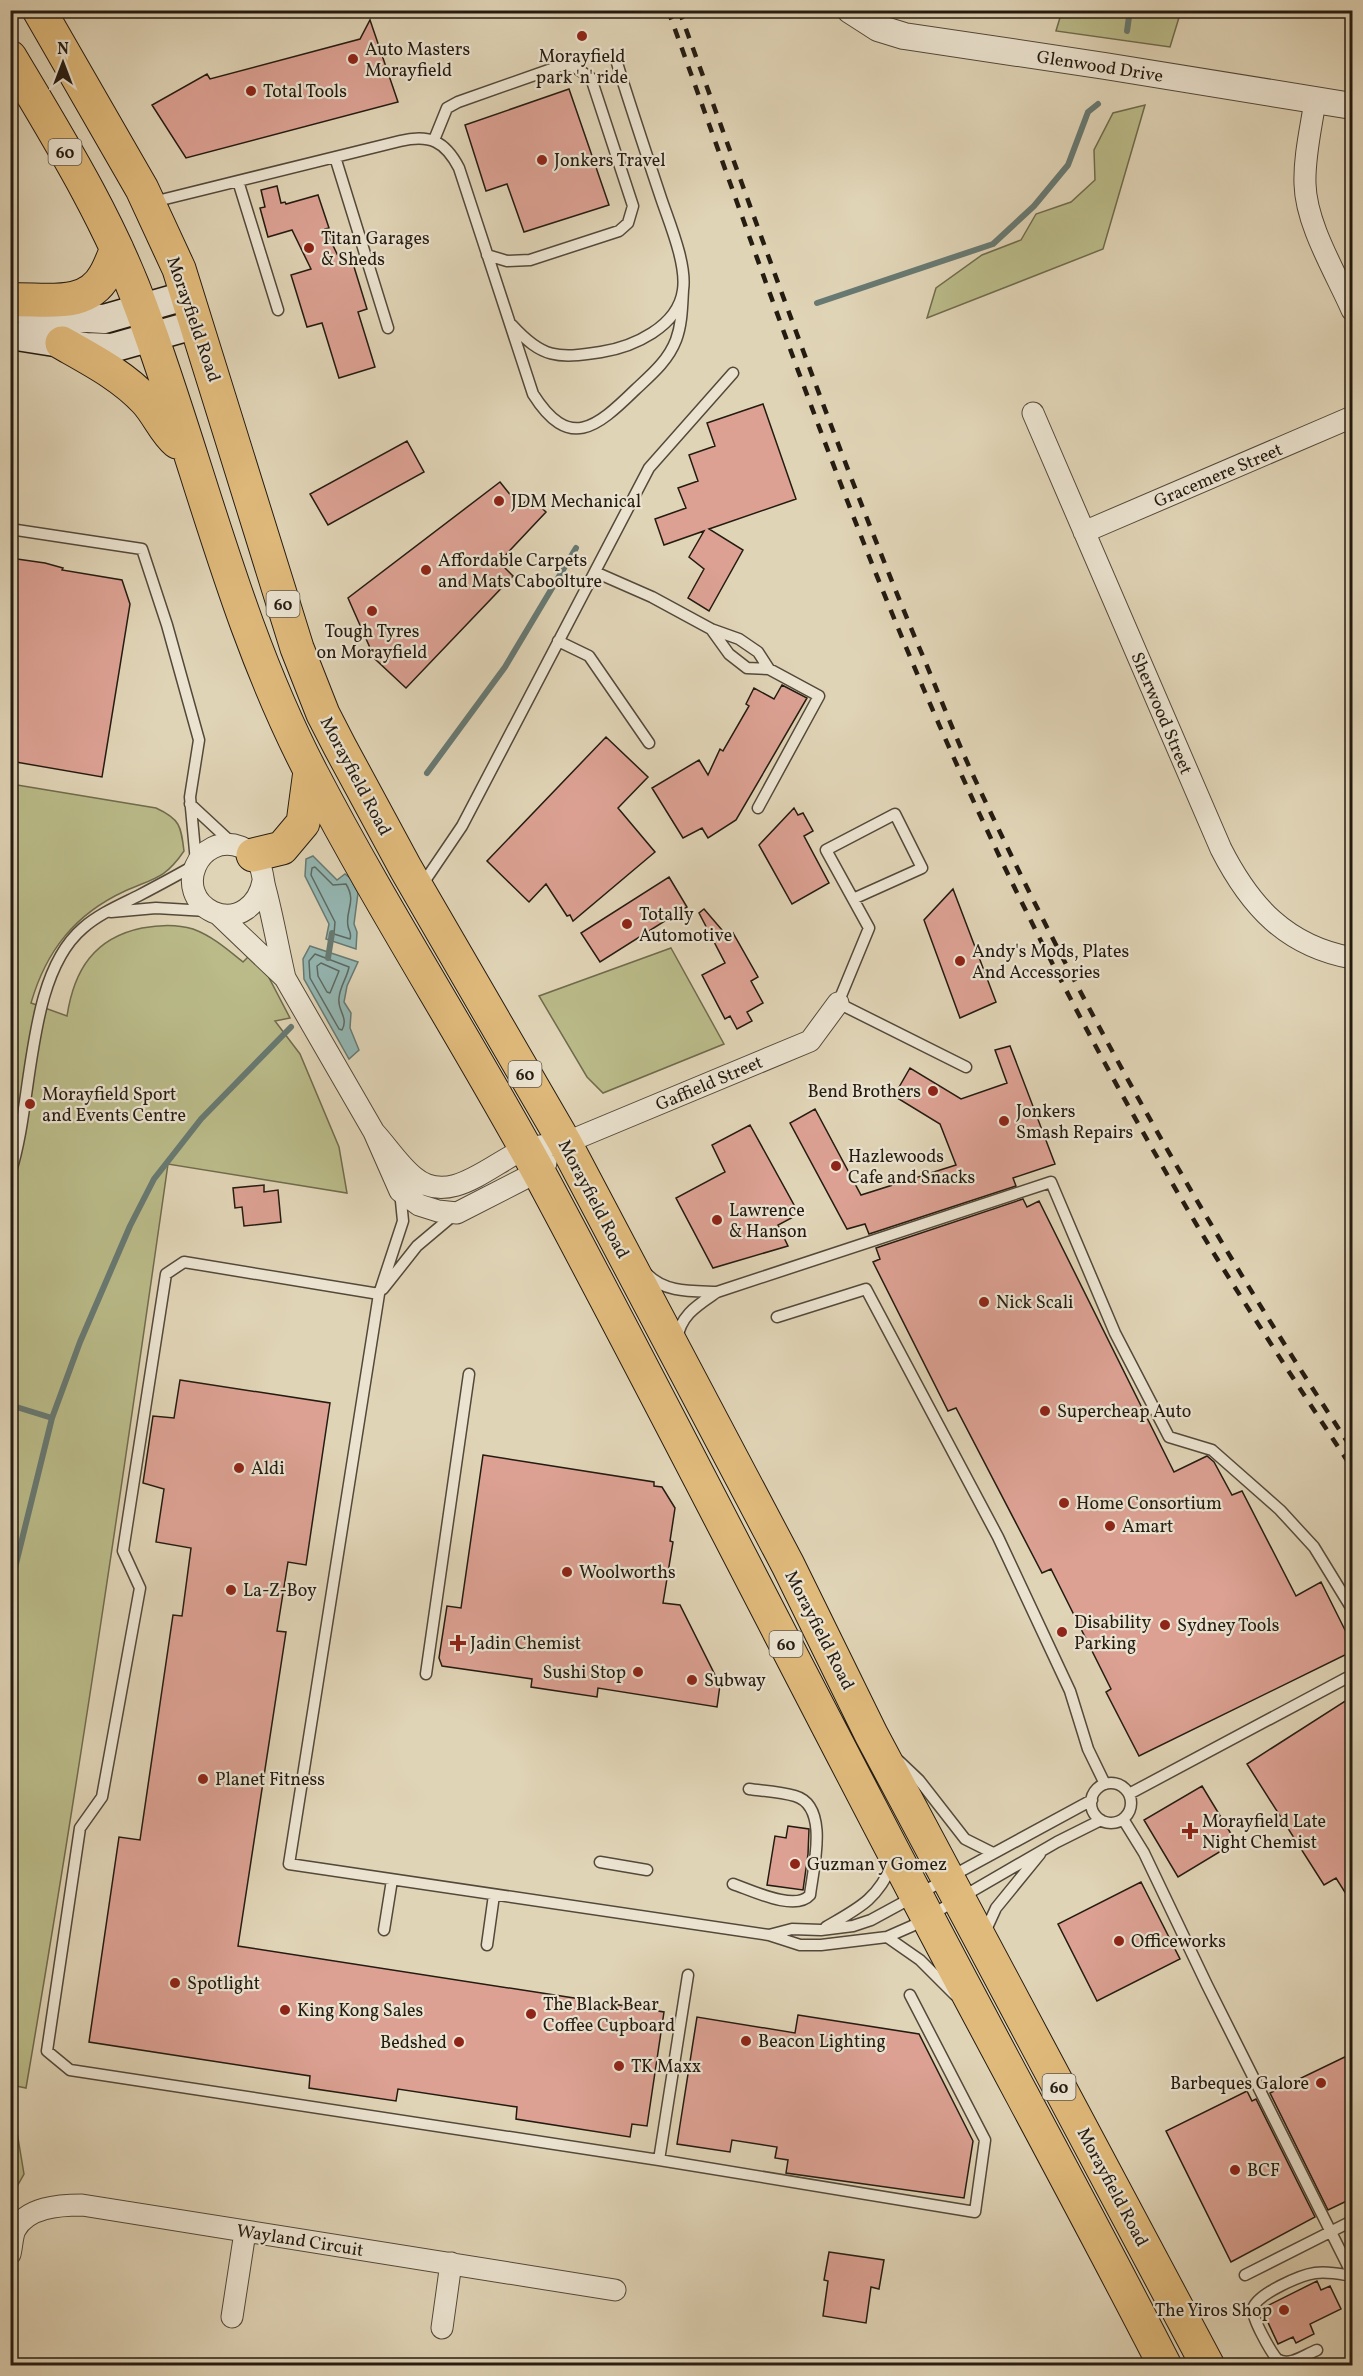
<svg xmlns="http://www.w3.org/2000/svg" width="1363" height="2376" viewBox="0 0 1363 2376" font-family="Vollkorn,serif">
  <style>
    .green { fill: #babb89; stroke: #6f6b4d; stroke-width: 1.5 }
    .water { fill: #94b7b3; stroke: #677972; stroke-width: 1.5 }
    .lines { fill: none; stroke-linecap: round; stroke-linejoin: round }
    .shore { stroke: #5c6962; stroke-width: 1.5 }
    .stream { stroke: #677972; stroke-width: 6 }
    .building { fill: #dca193; stroke: #241b11; stroke-width: 1.5 }
    .service-casing { stroke: #53493a; stroke-width: 13 }
    .minor-casing { stroke: #53493a; stroke-width: 23 }
    .tertiary-casing { stroke: #53493a; stroke-width: 28 }
    .secondary-casing { stroke: #241b11; stroke-width: 31 }
    .primary-casing { stroke: #241b11; stroke-width: 35 }
    .service { stroke: #ebe3d0; stroke-width: 10 }
    .minor { stroke: #ebe3d0; stroke-width: 21 }
    .tertiary { stroke: #ebe3d0; stroke-width: 26 }
    .secondary { stroke: #ebe3d0; stroke-width: 28 }
    .primary { stroke: #e0ba7b; stroke-width: 33 }
    .rail { stroke: #241b11; stroke-width: 4.5; stroke-dasharray: 10 10; stroke-linecap: butt }
    .poi-dot { fill: #8f2418; stroke: #ebe3d0; stroke-width: 2 }
    .labels { text-anchor: middle; stroke-width: 4.5; stroke-linejoin: round; paint-order: stroke }
    .shield { fill: #ebe3d0; stroke: #60574a; stroke-width: 1.5 }
    .shield-label { font-size: 16px; font-weight: bold; fill: #241b11 }
    .poi-label { font-size: 18px; fill: #241b11; stroke: #ebe3d0; text-anchor: start }
    .street-label { font-size: 18px; fill: #241b11; stroke: #ebe3d0 }
  </style>
  <rect width="100%" height="100%" fill="#e0d4b6"/>
  <filter id="stains"><feTurbulence type="fractalNoise" baseFrequency=".00333" numOctaves="4"/><feColorMatrix values="0 0 0 0 .2 0 0 0 0 .09 0 0 0 0 .02 0 0 0 .5 -.17"/></filter>
  <radialGradient id="worn" r=".72"><stop offset=".6" stop-color="#630" stop-opacity="0"/><stop offset="1" stop-color="#630" stop-opacity=".3"/></radialGradient>
  <path class="green" d="M 1062,11 L 1062,10 L 1181,11 L 1170,47 L 1056,31 Z
    M 1145,105 L 1103,249 L 927,318 L 936,288 L 982,255 L 1021,240 L 1036,214 L 1071,202 L 1095,180 L 1094,150 L 1113,113 Z
    M 11,784 L 156,808 C 180,819 181,826 184,851 C 165,879 154,878 125,891 C 75,914 46,951 31,1003 L 67,1016 C 74,970 94,938 142,928 C 158,925 177,924 193,929 C 212,936 227,949 243,962 L 249,956 L 267,974 L 290,1018 L 275,1021 L 300,1054 L 339,1147 L 347,1193 L 168,1164 C 124,1472 79,1780 26,2088 L 11,2085 Z
    M 671,948 L 724,1044 L 603,1093 L 587,1077 L 539,996 Z
    M 10,2090 L 24,2174 L 11,2197 L 10,2197 Z"/>
  <path class="water" d="M 313,856 L 337,880 L 345,874 L 350,878 L 358,893 L 354,924 L 357,932 L 356,949 L 326,939 L 329,924 L 305,876 L 306,859 Z
    M 310,946 L 358,962 L 347,986 L 344,1002 L 351,1013 L 350,1028 L 359,1050 L 349,1059 L 304,979 L 303,959 Z"/>
  <g class="lines">
    <path class="shore" d="M 315,867 L 333,885 L 346,884 C 357,902 345,910 348,926 C 349,932 352,933 350,939 L 334,934 L 335,922 L 311,875 L 312,868 Z
      M 315,954 L 349,967 C 347,978 340,986 339,998 C 337,1011 349,1017 342,1030 L 339,1029 L 310,978 L 309,961 Z
      M 321,963 L 339,971 L 330,993 L 327,992 L 318,976 L 317,966 Z"/>
    <path class="stream" d="M 1127,31 L 1130,10
      M 817,303 L 993,244 L 1034,206 L 1068,165 L 1088,112 L 1098,104
      M 427,773 L 505,667 L 576,548
      M 328,958 L 332,933
      M 10,1405 L 52,1418
      M 10,1588 L 52,1418 L 80,1342 L 130,1226 L 154,1179 L 201,1119 L 291,1027"/>
  </g>
  <path class="building" d="M 370,20 L 398,102 L 186,158 L 152,105 L 207,74 L 210,79 L 360,39 Z
    M 569,89 L 609,205 L 524,232 L 507,184 L 486,191 L 465,125 Z
    M 277,186 L 281,203 L 285,202 L 286,204 L 318,195 L 329,228 L 325,229 L 340,260 L 351,257 L 367,309 L 358,312 L 375,367 L 339,378 L 322,323 L 307,327 L 291,275 L 311,269 L 292,230 L 268,237 L 260,208 L 265,207 L 261,190 Z
    M 763,404 L 796,499 L 709,529 L 743,550 L 709,611 L 688,598 L 704,569 L 689,557 L 704,531 L 664,545 L 655,519 L 686,508 L 678,488 L 698,481 L 689,455 L 715,446 L 707,423 Z
    M 407,441 L 424,472 L 328,525 L 310,494 Z
    M 500,482 L 520,507 L 530,497 L 546,512 L 499,562 L 513,576 L 406,688 L 375,659 L 348,598 Z
    M 10,558 L 45,563 L 63,568 L 62,570 L 122,580 L 130,604 L 102,777 L 10,761 Z
    M 782,685 L 807,698 L 736,820 L 708,838 L 702,828 L 683,838 L 652,788 L 699,760 L 708,775 L 720,749 L 723,751 L 749,706 L 746,704 L 754,688 L 774,699 Z
    M 606,737 L 648,777 L 618,808 L 655,852 L 573,921 L 570,915 L 567,916 L 546,884 L 529,902 L 487,861 Z
    M 794,808 L 798,815 L 803,813 L 813,831 L 804,836 L 829,883 L 792,904 L 759,845 Z
    M 669,877 L 687,907 L 600,962 L 581,933 Z
    M 953,889 L 996,1002 L 960,1018 L 924,920 Z
    M 704,909 L 728,937 L 733,933 L 758,977 L 751,981 L 763,1003 L 747,1012 L 752,1021 L 737,1029 L 730,1016 L 725,1019 L 702,975 L 725,963 L 699,913 Z
    M 1010,1046 L 1055,1164 L 1013,1178 L 1016,1186 L 869,1234 L 865,1224 L 847,1229 L 790,1123 L 815,1109 L 861,1195 L 956,1165 L 940,1124 L 894,1096 L 910,1068 L 961,1099 L 1007,1083 L 995,1050 Z
    M 750,1125 L 799,1214 L 778,1225 L 788,1246 L 713,1268 L 676,1198 L 725,1172 L 712,1145 Z
    M 264,1185 L 264,1192 L 278,1190 L 281,1222 L 244,1226 L 242,1207 L 235,1208 L 233,1188 Z
    M 1023,1199 L 1027,1207 L 1039,1201 L 1174,1472 L 1207,1456 L 1214,1462 L 1232,1495 L 1242,1491 L 1296,1596 L 1321,1582 L 1351,1642 L 1349,1653 L 1139,1756 L 1106,1692 L 1111,1689 L 1051,1569 L 1042,1573 L 956,1408 L 948,1411 L 873,1262 L 880,1259 L 876,1248 Z
    M 180,1380 L 330,1403 L 306,1565 L 288,1562 L 277,1631 L 286,1632 L 238,1946 L 664,2012 L 647,2126 L 632,2124 L 630,2137 L 516,2119 L 517,2107 L 398,2089 L 396,2101 L 309,2088 L 310,2076 L 89,2042 L 119,1837 L 140,1840 L 173,1615 L 182,1616 L 191,1548 L 156,1542 L 164,1489 L 143,1483 L 153,1416 L 174,1418 Z
    M 483,1455 L 654,1482 L 654,1486 L 662,1487 L 675,1508 L 670,1541 L 673,1542 L 663,1603 L 680,1605 L 720,1685 L 717,1707 L 598,1688 L 597,1697 L 531,1687 L 532,1679 L 442,1666 L 439,1658 L 447,1606 L 461,1608 Z
    M 1353,1696 L 1353,1905 L 1336,1878 L 1324,1885 L 1247,1764 Z
    M 1202,1786 L 1236,1842 L 1178,1877 L 1144,1820 Z
    M 788,1826 L 809,1829 L 808,1854 L 803,1890 L 767,1885 L 775,1836 L 786,1838 Z
    M 1141,1882 L 1180,1959 L 1097,2001 L 1058,1924 Z
    M 798,2015 L 919,2034 L 973,2141 L 964,2198 L 786,2173 L 788,2160 L 775,2158 L 777,2147 L 732,2140 L 730,2152 L 677,2144 L 697,2017 L 795,2033 Z
    M 1353,2053 L 1353,2198 L 1328,2210 L 1270,2093 Z
    M 1247,2091 L 1252,2101 L 1256,2099 L 1315,2217 L 1231,2262 L 1166,2131 Z
    M 829,2252 L 884,2260 L 879,2289 L 871,2287 L 866,2323 L 823,2316 L 828,2281 L 824,2280 Z
    M 1317,2281 L 1321,2290 L 1330,2286 L 1341,2309 L 1310,2324 L 1314,2334 L 1296,2343 L 1293,2337 L 1278,2344 L 1264,2314 L 1267,2312 L 1265,2307 Z"/>
  <g class="lines">
    <g class="service-casing">
      <path id="service" d="M 434,140 L 447,108 L 458,102 L 563,65 L 576,68 L 591,78 L 633,206 L 628,223 L 619,231 L 530,260 L 507,261 L 487,255
        M 335,157 L 388,328
        M 238,181 L 278,310
        M 153,202 L 400,141 C 430,134 445,141 459,168 L 533,394 C 569,451 596,428 635,390 C 651,375 668,361 676,340 C 682,324 682,307 683,290
        M 512,325 C 542,358 557,359 601,352 C 633,347 678,327 683,290 C 687,264 669,222 661,198 C 646,153 631,108 617,63
        M 10,529 L 142,549 L 167,625 L 199,740 L 190,797 L 196,862
        M 595,572 L 652,597 L 711,629 L 739,639 L 758,652 L 769,669
        M 711,629 L 729,654 L 747,668 L 769,669 L 819,696 L 758,808
        M 558,641 L 589,656 L 649,743
        M 190,804 L 232,843
        M 422,885 L 462,826 L 649,468 L 733,373
        M 853,899 L 922,868 L 895,814 L 826,850 L 869,928 L 838,1003 L 966,1067
        M 111,912 L 156,908 L 207,911
        M 10,1174 C 34,1104 25,977 83,928 C 99,914 120,905 138,896 C 157,886 176,876 195,865
        M 400,1191 L 403,1221 L 379,1294 L 289,1864 L 769,1935 L 800,1945 L 821,1945 L 887,1937 L 912,1926 L 1057,1842 L 1101,1820
        M 647,1274 C 665,1293 692,1291 717,1292
        M 383,1289 L 417,1246 L 455,1214
        M 379,1294 L 184,1262 L 166,1274 L 123,1551 L 140,1588 L 102,1797 L 80,1828 L 47,2051 L 70,2070 L 659,2160 L 975,2212 L 985,2140 L 910,1995
        M 777,1317 L 866,1289 L 998,1537 L 1070,1691 L 1088,1749 L 1105,1784
        M 677,1340 C 680,1315 698,1305 717,1292 L 1051,1182 L 1115,1333 L 1169,1437 L 1212,1450 L 1280,1510 L 1314,1547 L 1352,1609
        M 426,1674 L 469,1374
        M 899,1761 L 919,1780 L 965,1839 L 993,1853
        M1091 1803a20 20 0 1 1 40 0a20 20 0 1 1-40 0Z
        M 1129,1794 L 1352,1675
        M 1123,1819 L 1144,1853 L 1207,1985 L 1352,2274
        M 600,1862 L 647,1870
        M 733,1884 C 751,1890 795,1912 810,1895 C 813,1869 830,1806 795,1796 C 781,1792 764,1791 749,1789
        M 826,1927 C 859,1908 877,1900 893,1863
        M 384,1930 L 392,1880
        M 985,1932 L 996,1908 L 1040,1854
        M 769,1935 L 792,1929 L 821,1930 L 853,1926 L 871,1920 L 1092,1800
        M 887,1937 L 920,1960 L 955,1995
        M 487,1945 L 494,1895
        M 659,2160 L 688,1975
        M 1245,2275 L 1352,2221
        M 1317,2350 C 1304,2355 1290,2367 1277,2359 C 1271,2352 1252,2319 1253,2309 C 1256,2294 1301,2275 1315,2273 C 1328,2271 1340,2274 1352,2276"/>
    </g>
    <g class="minor-casing">
      <path id="minor" d="M 1315,101 C 1311,128 1304,157 1305,184 C 1306,225 1336,273 1352,310
        M 1033,413 L 1221,849 C 1250,906 1286,946 1352,958
        M 1084,532 L 1352,417
        M 263,881 C 259,904 238,923 213,912 C 172,893 198,831 241,847 C 249,850 256,858 260,866 C 263,873 263,881 265,888 C 273,918 278,948 285,978
        M 218,914 L 285,978 L 374,1132 L 400,1191 L 419,1205 L 438,1211 L 457,1213 L 539,1171 L 546,1163
        M 374,1132 C 387,1146 399,1165 414,1177 C 449,1207 491,1164 523,1150 C 535,1145 552,1145 565,1143 L 810,1041 L 838,1003
        M 10,2254 C 12,2247 12,2236 15,2230 C 27,2207 59,2205 82,2205 L 615,2290
        M 232,2317 L 245,2232
        M 442,2328 L 451,2263"/>
    </g>
    <g class="tertiary-casing">
      <path id="tertiary" d="M 850,10 L 878,28 L 904,36 L 1105,66 L 1352,106"/>
    </g>
    <g class="secondary-casing">
      <path id="secondary" d="M 24,309 L 32,313 L 64,317 L 104,319 L 188,295
        M 10,335 L 86,347 L 112,348 L 197,324"/>
    </g>
    <g class="primary-casing">
      <path id="primary" d="M 39,10 L 142,189 L 179,269 L 297,648 L 323,714 L 340,747 L 406,869 L 565,1143 L 788,1565 L 871,1734 L 1208,2366
        M 10,57 C 59,139 110,221 142,310 C 199,464 235,627 312,774 C 384,912 469,1043 543,1180 C 670,1417 791,1657 916,1895 C 998,2052 1084,2208 1165,2366
        M 10,300 C 43,298 86,310 105,275 C 110,267 113,257 117,249
        M 62,343 C 92,360 123,376 146,401 C 158,414 164,431 177,442
        M 253,855 L 282,848 L 303,823 L 310,771"/>
    </g>
    <use href="#service" class="service"/>
    <use href="#minor" class="minor"/>
    <use href="#tertiary" class="tertiary"/>
    <use href="#secondary" class="secondary"/>
    <use href="#primary" class="primary"/>
    <path class="rail" d="M 668,10 C 761,267 849,527 962,776 C 1037,941 1122,1102 1216,1257 C 1260,1328 1306,1398 1352,1468
      M 679,10 C 756,221 830,433 916,640 C 935,684 952,729 972,773 C 1082,1010 1209,1232 1352,1449"/>
  </g>
  <g class="poi-dot">
    <circle cx="582" cy="36" r="6"/>
    <circle cx="353" cy="59" r="6"/>
    <circle cx="251" cy="91" r="6"/>
    <circle cx="542" cy="160" r="6"/>
    <circle cx="309" cy="248" r="6"/>
    <circle cx="499" cy="501" r="6"/>
    <circle cx="426" cy="570" r="6"/>
    <circle cx="372" cy="611" r="6"/>
    <circle cx="627" cy="924" r="6"/>
    <circle cx="960" cy="961" r="6"/>
    <circle cx="933" cy="1091" r="6"/>
    <circle cx="30" cy="1104" r="6"/>
    <circle cx="1004" cy="1121" r="6"/>
    <circle cx="836" cy="1166" r="6"/>
    <circle cx="717" cy="1220" r="6"/>
    <circle cx="984" cy="1302" r="6"/>
    <circle cx="1045" cy="1411" r="6"/>
    <circle cx="239" cy="1468" r="6"/>
    <circle cx="1064" cy="1503" r="6"/>
    <circle cx="1110" cy="1526" r="6"/>
    <circle cx="567" cy="1572" r="6"/>
    <circle cx="231" cy="1590" r="6"/>
    <circle cx="1165" cy="1625" r="6"/>
    <circle cx="1062" cy="1632" r="6"/>
    <path d="M455 1634h6v6h6v6h-6v6h-6v-6h-6v-6h6z"/>
    <circle cx="638" cy="1672" r="6"/>
    <circle cx="692" cy="1680" r="6"/>
    <circle cx="203" cy="1779" r="6"/>
    <path d="M1187 1822h6v6h6v6h-6v6h-6v-6h-6v-6h6z"/>
    <circle cx="795" cy="1864" r="6"/>
    <circle cx="1119" cy="1941" r="6"/>
    <circle cx="175" cy="1983" r="6"/>
    <circle cx="285" cy="2010" r="6"/>
    <circle cx="531" cy="2014" r="6"/>
    <circle cx="746" cy="2041" r="6"/>
    <circle cx="459" cy="2042" r="6"/>
    <circle cx="619" cy="2066" r="6"/>
    <circle cx="1321" cy="2083" r="6"/>
    <circle cx="1235" cy="2170" r="6"/>
    <circle cx="1284" cy="2310" r="6"/>
  </g>
  <g class="labels">
    <g class="shield">
      <rect x="48.5" y="139" width="33" height="26" rx="4.5"/>
      <rect x="266.5" y="591" width="33" height="26" rx="4.5"/>
      <rect x="508.5" y="1061" width="33" height="26" rx="4.5"/>
      <rect x="769.5" y="1631" width="33" height="26" rx="4.5"/>
      <rect x="1042.5" y="2074" width="33" height="26" rx="4.5"/>
    </g>
    <g class="shield-label">
      <text x="65" y="158">60</text>
      <text x="283" y="610">60</text>
      <text x="525" y="1080">60</text>
      <text x="786" y="1650">60</text>
      <text x="1059" y="2093">60</text>
    </g>
    <g class="poi-label">
      <text x="365" y="55">Auto Masters<tspan x="365" dy="21">Morayfield</tspan></text>
      <text x="582" y="62" text-anchor="middle">Morayfield<tspan x="582" dy="21">park 'n' ride</tspan></text>
      <text x="263" y="97">Total Tools</text>
      <text x="554" y="166">Jonkers Travel</text>
      <text x="321" y="244">Titan Garages<tspan x="321" dy="21">&amp; Sheds</tspan></text>
      <text x="511" y="507">JDM Mechanical</text>
      <text x="438" y="566">Affordable Carpets<tspan x="438" dy="21">and Mats Caboolture</tspan></text>
      <text x="372" y="637" text-anchor="middle">Tough Tyres<tspan x="372" dy="21">on Morayfield</tspan></text>
      <text x="639" y="920">Totally<tspan x="639" dy="21">Automotive</tspan></text>
      <text x="972" y="957">Andy's Mods, Plates<tspan x="972" dy="21">And Accessories</tspan></text>
      <text x="921" y="1097" text-anchor="end">Bend Brothers</text>
      <text x="42" y="1100">Morayfield Sport<tspan x="42" dy="21">and Events Centre</tspan></text>
      <text x="1016" y="1117">Jonkers<tspan x="1016" dy="21">Smash Repairs</tspan></text>
      <text x="848" y="1162">Hazlewoods<tspan x="848" dy="21">Cafe and Snacks</tspan></text>
      <text x="729" y="1216">Lawrence<tspan x="729" dy="21">&amp; Hanson</tspan></text>
      <text x="996" y="1308">Nick Scali</text>
      <text x="1057" y="1417">Supercheap Auto</text>
      <text x="251" y="1474">Aldi</text>
      <text x="1076" y="1509">Home Consortium</text>
      <text x="1122" y="1532">Amart</text>
      <text x="579" y="1578">Woolworths</text>
      <text x="243" y="1596">La-Z-Boy</text>
      <text x="1074" y="1628">Disability<tspan x="1074" dy="21">Parking</tspan></text>
      <text x="1177" y="1631">Sydney Tools</text>
      <text x="470" y="1649">Jadin Chemist</text>
      <text x="626" y="1678" text-anchor="end">Sushi Stop</text>
      <text x="704" y="1686">Subway</text>
      <text x="215" y="1785">Planet Fitness</text>
      <text x="1202" y="1827">Morayfield Late<tspan x="1202" dy="21">Night Chemist</tspan></text>
      <text x="807" y="1870">Guzman y Gomez</text>
      <text x="1131" y="1947">Officeworks</text>
      <text x="187" y="1989">Spotlight</text>
      <text x="543" y="2010">The Black Bear<tspan x="543" dy="21">Coffee Cupboard</tspan></text>
      <text x="297" y="2016">King Kong Sales</text>
      <text x="758" y="2047">Beacon Lighting</text>
      <text x="447" y="2048" text-anchor="end">Bedshed</text>
      <text x="631" y="2072">TK Maxx</text>
      <text x="1309" y="2089" text-anchor="end">Barbeques Galore</text>
      <text x="1247" y="2176">BCF</text>
      <text x="1272" y="2316" text-anchor="end">The Yiros Shop</text>
    </g>
    <g class="street-label">
      <text transform="translate(1100 66) rotate(9)" y="6">Glenwood Drive</text>
      <text transform="translate(194 319) rotate(71)" y="6">Morayfield Road</text>
      <text transform="translate(1218 475) rotate(-23)" y="6">Gracemere Street</text>
      <text transform="translate(1162 713) rotate(67)" y="6">Sherwood Street</text>
      <text transform="translate(356 776) rotate(62)" y="6">Morayfield Road</text>
      <text transform="translate(709 1083) rotate(-23)" y="6">Gaffield Street</text>
      <text transform="translate(594 1199) rotate(62)" y="6">Morayfield Road</text>
      <text transform="translate(820 1630) rotate(63)" y="6">Morayfield Road</text>
      <text transform="translate(1113 2187) rotate(62)" y="6">Morayfield Road</text>
      <text transform="translate(300 2240) rotate(9)" y="6">Wayland Circuit</text>
    </g>
  </g>
  <rect width="1363" height="2376" fill="none" stroke="#e0d4b6" stroke-width="36"/>
  <rect x="12" y="12" width="1339" height="2352" fill="none" stroke="#241b11" stroke-width="3"/>
  <rect x="18" y="18" width="1327" height="2340" fill="none" stroke="#241b11" stroke-width="1.5"/>
  <g transform="translate(63 63)" stroke="#ebe3d0" stroke-width="4.5" paint-order="stroke">
  <path d="M0-4.5L10 22L0 15L-10 22Z" fill="#241b11"/>
  <text y="-9" font-size="16" font-weight="bold" text-anchor="middle" fill="#241b11">N</text>
  </g>
  <rect width="100%" height="100%" filter="url(#stains)"/>
  <rect width="100%" height="100%" fill="url(#worn)"/>
</svg>
